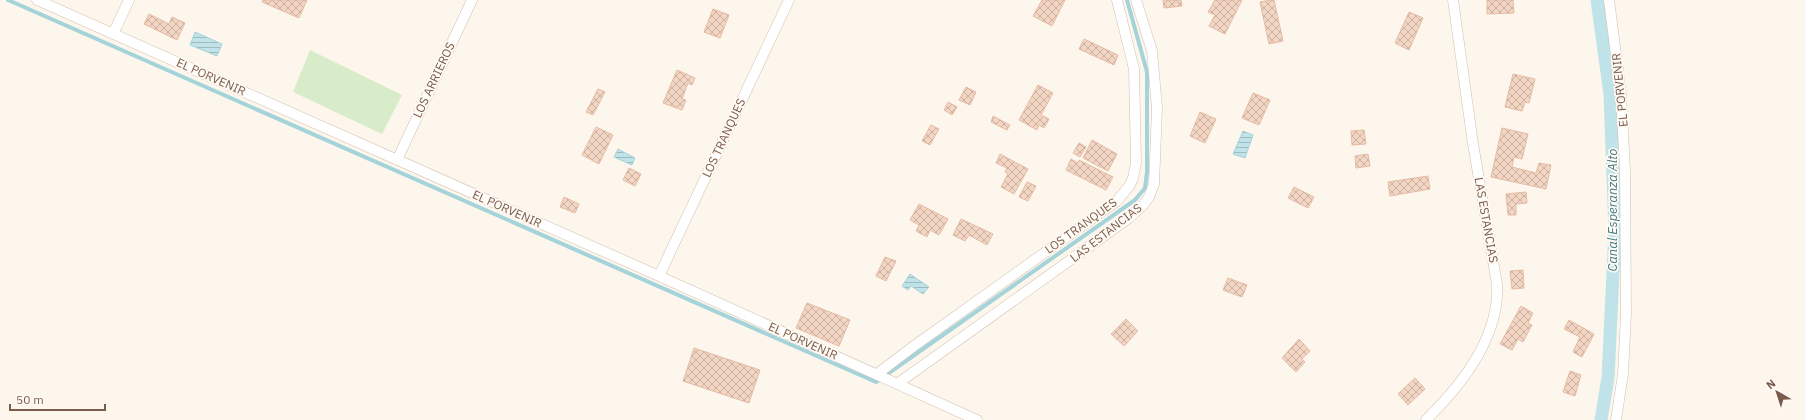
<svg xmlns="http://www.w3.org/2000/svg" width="1805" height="420" viewBox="0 0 1805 420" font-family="'IBM Plex Sans',sans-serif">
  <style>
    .pitch { fill: #d8ecc9 }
    .water { fill: url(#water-rules); stroke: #a5d3da }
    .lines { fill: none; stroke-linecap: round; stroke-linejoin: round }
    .stream { stroke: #a5d3da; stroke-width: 4 }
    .canal { stroke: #bfe3e8; stroke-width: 13 }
    .building { fill: url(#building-cross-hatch); stroke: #e6bba3 }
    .minor-casing { stroke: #d1beb0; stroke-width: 11 }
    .minor { stroke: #fff; stroke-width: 10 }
    .labels { text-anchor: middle; stroke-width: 3.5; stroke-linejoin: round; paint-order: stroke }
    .street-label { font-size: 12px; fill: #7a5c4d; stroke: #fffaf3 }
    .water-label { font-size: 13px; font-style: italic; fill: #437c86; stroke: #fffaf3 }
  </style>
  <defs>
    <pattern id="water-rules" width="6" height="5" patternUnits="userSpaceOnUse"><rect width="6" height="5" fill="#bfe3e8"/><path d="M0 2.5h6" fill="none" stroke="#a0bbbe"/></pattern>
    <pattern id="building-cross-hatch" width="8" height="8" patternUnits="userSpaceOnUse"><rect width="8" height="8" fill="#f3d5c3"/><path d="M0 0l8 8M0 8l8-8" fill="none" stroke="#cab0a1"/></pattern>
  </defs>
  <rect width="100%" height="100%" fill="#fdf6ec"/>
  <path class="pitch" d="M 310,50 L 402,95 L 382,134 L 293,92 Z"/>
  <path class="water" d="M 195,32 L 222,44 L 217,56 L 190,45 Z
    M 1243,131 L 1253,135 L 1245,158 L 1233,154 Z
    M 618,149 L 635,158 L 632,165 L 614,157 Z
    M 910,274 L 929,287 L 923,294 L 911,286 L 908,290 L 902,286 Z"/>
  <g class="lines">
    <path class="stream" d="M 8,0 L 876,382 L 1135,200 L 1145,188 L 1147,172 L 1147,72 L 1127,0"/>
    <path class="canal" d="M 1597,0 L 1610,94 L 1615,231 L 1608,378 L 1601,420"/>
  </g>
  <path class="building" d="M 263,0 L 307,0 L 299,18 L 262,2 Z
    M 1042,0 L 1065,0 L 1052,26 L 1033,16 Z
    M 1163,0 L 1181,0 L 1182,6 L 1164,8 Z
    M 1215,0 L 1242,0 L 1225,34 L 1209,26 L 1215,15 L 1208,12 Z
    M 1270,0 L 1274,0 L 1283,41 L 1269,44 L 1260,2 Z
    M 1487,0 L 1513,0 L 1514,13 L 1487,14 Z
    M 713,9 L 729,15 L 720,38 L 704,32 Z
    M 1409,12 L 1423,18 L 1409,50 L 1395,43 Z
    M 149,14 L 169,24 L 172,17 L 185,23 L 177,40 L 144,24 Z
    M 1084,39 L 1118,55 L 1114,65 L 1079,49 Z
    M 677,70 L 695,78 L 692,85 L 688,83 L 682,99 L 686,100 L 682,110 L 663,103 Z
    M 1513,74 L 1535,79 L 1529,103 L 1525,102 L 1522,111 L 1505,107 Z
    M 1038,85 L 1053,93 L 1041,115 L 1049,119 L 1044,128 L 1039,125 L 1037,130 L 1019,120 Z
    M 966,87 L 976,92 L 970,105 L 959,100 Z
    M 598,89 L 605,92 L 593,115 L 586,112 Z
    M 1253,93 L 1270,100 L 1259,125 L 1242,118 Z
    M 948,102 L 957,107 L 952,115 L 944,110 Z
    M 1200,112 L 1216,119 L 1205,143 L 1190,136 Z
    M 993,116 L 1010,125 L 1007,130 L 991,122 Z
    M 931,125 L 939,129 L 930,145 L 922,141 Z
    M 596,127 L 613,135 L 599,164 L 582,155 Z
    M 1502,128 L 1528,134 L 1522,159 L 1514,157 L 1512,167 L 1536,173 L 1539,163 L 1551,165 L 1546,189 L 1491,177 Z
    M 1364,130 L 1366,144 L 1352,145 L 1351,131 Z
    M 1092,140 L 1117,154 L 1108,171 L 1083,158 Z
    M 1079,143 L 1086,147 L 1080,157 L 1073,153 Z
    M 1000,154 L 1028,169 L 1014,194 L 1001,187 L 1008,174 L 1005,172 L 1007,168 L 996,163 Z
    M 1368,154 L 1370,166 L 1356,168 L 1355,156 Z
    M 1071,159 L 1078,163 L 1079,160 L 1113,177 L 1106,190 L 1066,170 Z
    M 629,168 L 641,174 L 635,186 L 623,180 Z
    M 1428,176 L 1430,189 L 1390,196 L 1388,182 Z
    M 1027,182 L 1036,186 L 1028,201 L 1019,197 Z
    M 1294,187 L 1314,197 L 1308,208 L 1288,198 Z
    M 1526,192 L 1527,203 L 1516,204 L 1516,215 L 1508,215 L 1506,194 Z
    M 564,197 L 579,204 L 575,213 L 560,207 Z
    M 919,204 L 948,219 L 939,235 L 930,230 L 927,237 L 916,231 L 919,225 L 910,220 Z
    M 961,219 L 993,234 L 987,245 L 969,235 L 965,241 L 953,235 Z
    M 885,257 L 896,261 L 886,281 L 876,276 Z
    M 1523,270 L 1524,288 L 1512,289 L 1510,271 Z
    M 1228,278 L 1247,285 L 1242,297 L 1223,290 Z
    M 807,303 L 850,320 L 839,346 L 796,328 Z
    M 1521,306 L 1533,313 L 1528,323 L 1532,325 L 1523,342 L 1518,339 L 1512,350 L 1500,344 Z
    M 1126,319 L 1138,331 L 1124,346 L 1111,334 Z
    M 1569,320 L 1594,334 L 1582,357 L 1573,352 L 1580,337 L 1564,329 Z
    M 1299,339 L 1310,351 L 1302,359 L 1305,362 L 1296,372 L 1282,358 Z
    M 694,348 L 760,370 L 749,403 L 683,381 Z
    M 1570,371 L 1581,375 L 1575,396 L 1563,392 Z
    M 1415,378 L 1425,389 L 1408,405 L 1398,394 Z"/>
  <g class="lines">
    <g class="minor-casing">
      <path id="minor" d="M 37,0 L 659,276 L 977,420
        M 1609,0 L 1621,94 L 1625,170 L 1626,314 L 1623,374 L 1616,420
        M 113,34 L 129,0
        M 397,160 L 472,0
        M 659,276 L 789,0
        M 877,374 L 914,346 L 1117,201 L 1130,185 L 1133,178 L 1136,163 L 1134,69 L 1117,0
        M 897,384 L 1129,218 L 1143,205 L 1149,197 L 1154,184 L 1157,108 L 1152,51 L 1136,0
        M 1426,420 C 1462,385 1500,337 1497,284 L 1473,144 L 1453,0"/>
    </g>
    <use href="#minor" class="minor"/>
  </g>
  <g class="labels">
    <g class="street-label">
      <text transform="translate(211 77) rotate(24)" y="4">EL PORVENIR</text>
      <text transform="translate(434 80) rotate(-65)" y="4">LOS ARRIEROS</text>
      <text transform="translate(1620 90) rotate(-96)" y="4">EL PORVENIR</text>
      <text transform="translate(724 138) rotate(-65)" y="4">LOS TRANQUES</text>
      <text transform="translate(507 209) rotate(24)" y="4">EL PORVENIR</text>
      <text transform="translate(1486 220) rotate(80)" y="4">LAS ESTANCIAS</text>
      <text transform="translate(1081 226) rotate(-36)" y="4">LOS TRANQUES</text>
      <text transform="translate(1106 233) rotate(-38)" y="4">LAS ESTANCIAS</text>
      <text transform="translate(803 341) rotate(24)" y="4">EL PORVENIR</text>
    </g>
    <g class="water-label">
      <text transform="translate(1612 210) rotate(-90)" y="5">Canal Esperanza Alto</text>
    </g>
  </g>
  <g transform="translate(1777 392) rotate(321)" stroke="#fffaf3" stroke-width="3" paint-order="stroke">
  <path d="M0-3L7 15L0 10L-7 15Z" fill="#7a5c4d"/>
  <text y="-6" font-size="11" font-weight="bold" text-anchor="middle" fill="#7a5c4d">N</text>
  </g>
  <path d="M10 404v6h95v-6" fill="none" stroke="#7a5c4d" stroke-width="2"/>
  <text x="16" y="404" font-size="12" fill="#7a5c4d" stroke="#fffaf3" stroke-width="3" paint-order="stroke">50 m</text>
</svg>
